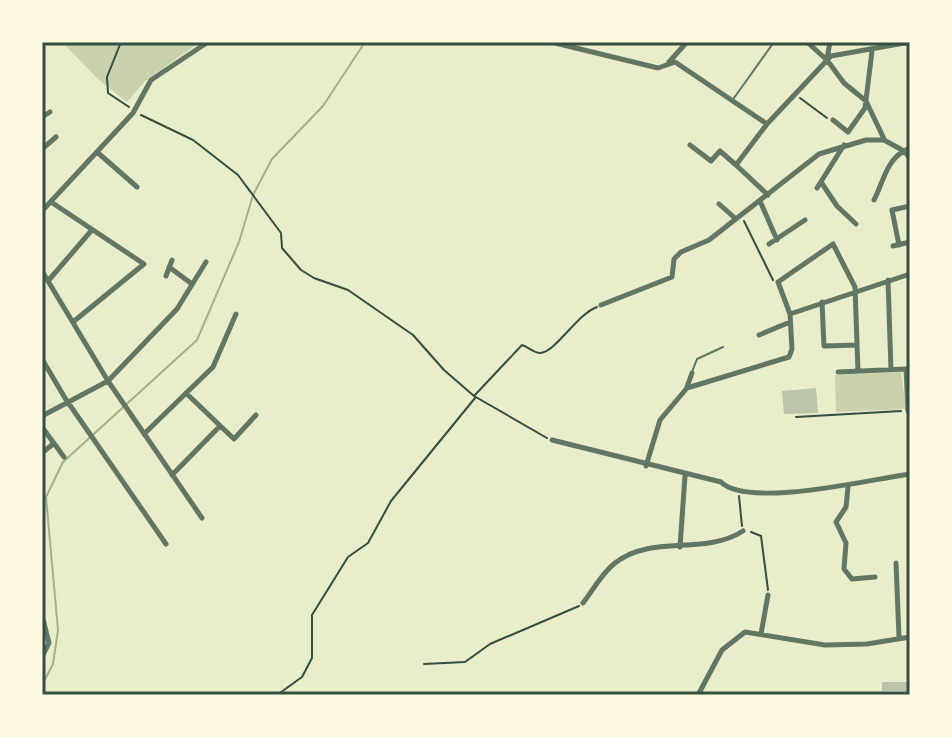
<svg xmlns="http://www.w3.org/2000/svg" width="952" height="737" viewBox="0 0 952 737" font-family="'Fira Sans Condensed',sans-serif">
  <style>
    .green { fill: #cad2ad }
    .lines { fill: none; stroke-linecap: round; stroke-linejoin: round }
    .stream { stroke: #a3b18a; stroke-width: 2 }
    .building { fill: #bcc5a7 }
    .path { stroke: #344e41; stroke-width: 2 }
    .service { stroke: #617663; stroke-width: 2 }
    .minor { stroke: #617663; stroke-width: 5 }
    .neatline { fill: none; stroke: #344e41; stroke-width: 3 }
  </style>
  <rect width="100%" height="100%" fill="#e9edc9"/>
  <path class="green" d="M 62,42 L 200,42 L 145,81 L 127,102 L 99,80 Z
    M 901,372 L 906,409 L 836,412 L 835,375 Z"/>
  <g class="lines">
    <path class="stream" d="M 42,685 L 53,664 L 58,630 L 46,497 L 63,462 L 197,340 L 239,242 L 253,195 L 272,159 L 323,106 L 365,42"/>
  </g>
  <path class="building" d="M 816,388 L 818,413 L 784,414 L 782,391 Z
    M 882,682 L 910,682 L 910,691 L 882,691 Z"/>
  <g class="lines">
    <path class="path" d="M 121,42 L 107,77 L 108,93 L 129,107
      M 800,98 L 827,118
      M 141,115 L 193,140 L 238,175 L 281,233 L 282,248 L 301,270 L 314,278 L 348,290 L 413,335 L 444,370 L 474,396 L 547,438
      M 744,221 L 773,280
      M 474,396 L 522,345 C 528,347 534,353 540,353 C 555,353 577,314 597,307
      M 796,417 L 901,411
      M 739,496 L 742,526
      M 751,532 L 761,536 L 768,590
      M 424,664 L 465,662 L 490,644 L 579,606
      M 277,695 L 302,677 L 312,658 L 312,615 L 348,557 L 368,543 L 391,501 L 475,398"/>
    <path class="service" d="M 734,98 L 774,42
      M 692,372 L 697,359 L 723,347"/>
    <path class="minor" d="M 551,42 L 658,68 L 675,62 L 767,124 L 736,165 L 768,195
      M 807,42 L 827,60 L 844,83 L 866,101 L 884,139
      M 827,59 L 830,42
      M 669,62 L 687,42
      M 42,117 L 50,112
      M 833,120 L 848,132 L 865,108 L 872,51
      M 767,124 L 831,56 L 910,42
      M 690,145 L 711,161 L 720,151 L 736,165
      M 42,149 L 56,137
      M 97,152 L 137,187
      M 821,182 L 837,206 L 856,224
      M 817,188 L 844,145
      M 874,200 C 883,183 886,161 904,151 L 910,158
      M 760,201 L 777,240
      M 51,202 L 144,264 L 73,322
      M 719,204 L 736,219
      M 42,211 L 133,113 L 151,80 L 208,42
      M 769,244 L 805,220
      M 899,245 L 892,210 L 910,206
      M 893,246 L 910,242
      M 169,267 L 192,284
      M 42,271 L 108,381 L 42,416
      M 166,276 L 172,260
      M 888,280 L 891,370
      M 48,281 L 91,231
      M 822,302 L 824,346 L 857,345
      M 601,305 L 672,277 L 674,259 L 681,252 L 709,240 L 819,154 L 866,140 L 884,140 L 904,151 L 910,148
      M 790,314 L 778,282 L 833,244 L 855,287 L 858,371
      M 759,335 L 790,322
      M 42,359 L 65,398 L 166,544
      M 838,372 L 906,369 L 908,411
      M 687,387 L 692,373
      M 186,393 L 234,439 L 256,415
      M 42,427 L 64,457
      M 144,434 L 213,367 L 236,314
      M 552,440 L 721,482 C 748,509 872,479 910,474
      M 42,453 L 53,444
      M 646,466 L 660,420 L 687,388 L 789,357 L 792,349 L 790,314 L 910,274
      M 172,475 L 220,426
      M 848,487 L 846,507 L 836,522 L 846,543 L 844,569 L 852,579 L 875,577
      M 202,518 L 108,381 L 177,309 L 206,262
      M 680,547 L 685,476
      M 896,563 L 899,637
      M 583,603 C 593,590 602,573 615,563 C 652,534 704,556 743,531
      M 42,615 L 49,643 L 42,657
      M 761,634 L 768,595
      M 698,695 L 722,650 L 745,632 L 825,645 L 867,644 L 910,637"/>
  </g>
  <rect width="952" height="737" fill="none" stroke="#fefae0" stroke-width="88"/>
  <rect x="44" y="44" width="864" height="649" class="neatline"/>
</svg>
